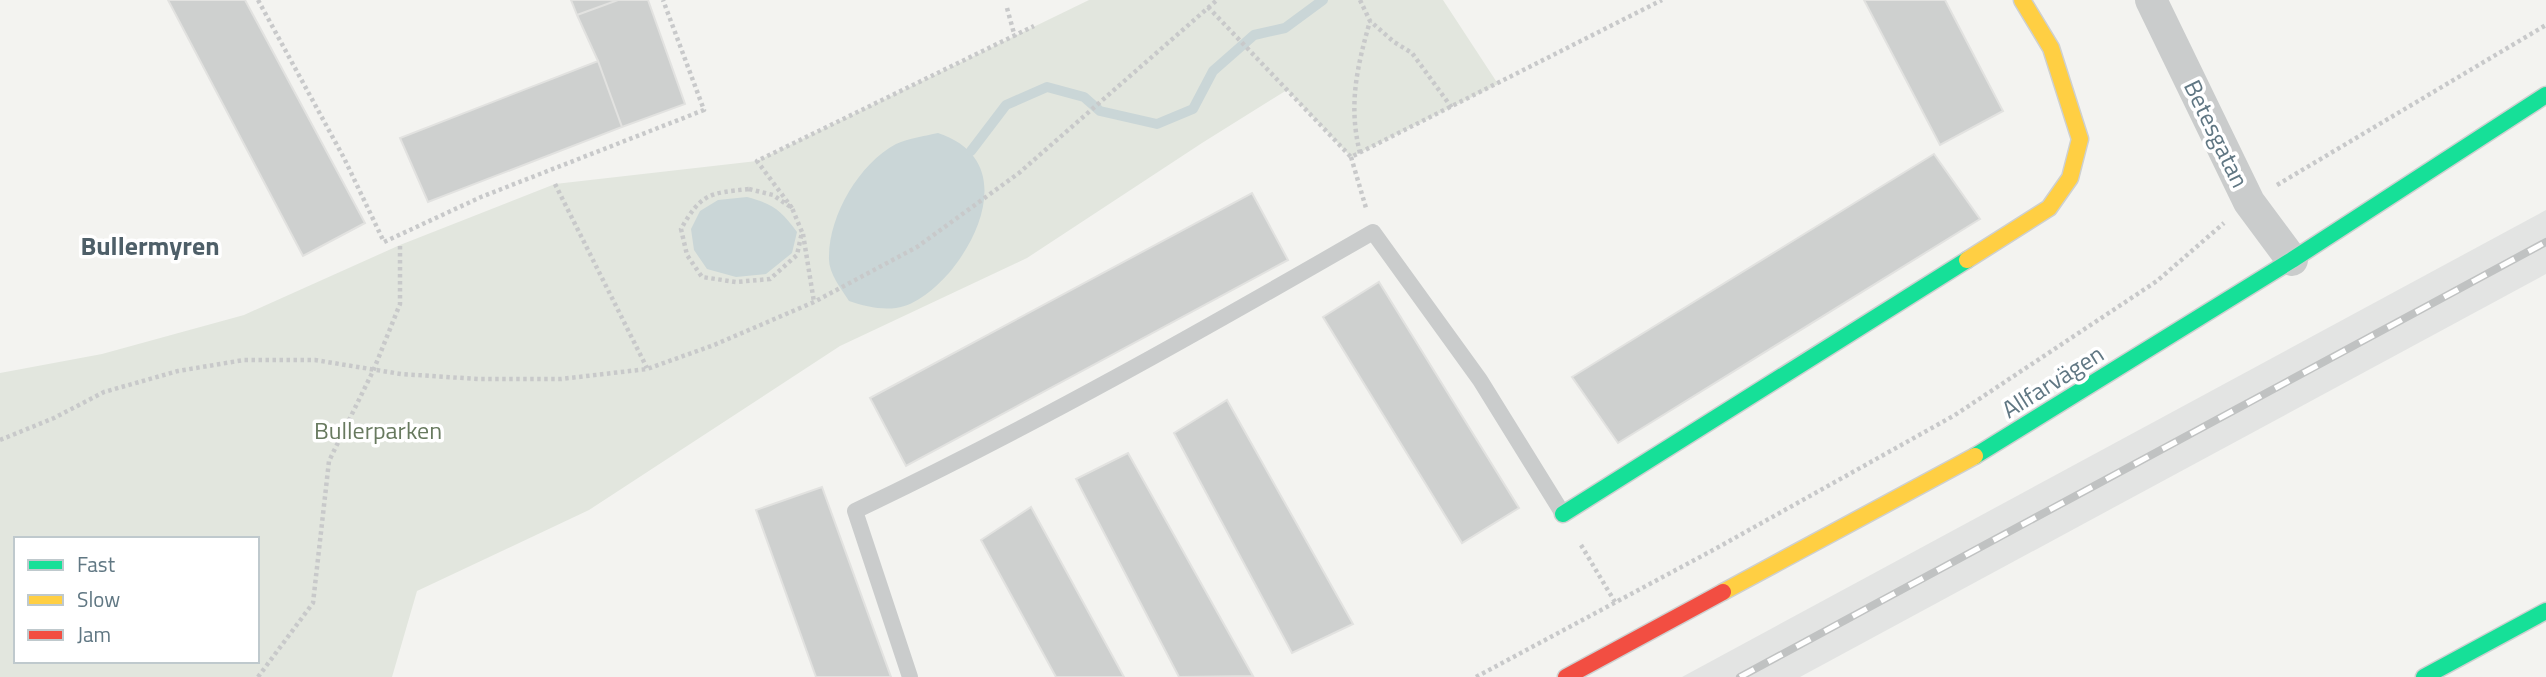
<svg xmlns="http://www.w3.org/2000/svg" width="2546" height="677" viewBox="0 0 2546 677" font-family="'Titillium Web',sans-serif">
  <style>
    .built { fill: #e3e4e3 }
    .green { fill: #e2e6de; fill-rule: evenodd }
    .water { fill: #cad6d7 }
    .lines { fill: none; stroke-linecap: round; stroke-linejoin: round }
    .stream { stroke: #cad6d7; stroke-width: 10 }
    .building { fill: #ced0cf; stroke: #e2e2e0; stroke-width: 2 }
    .fast-casing { stroke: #ced0d0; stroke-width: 19 }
    .slow-casing { stroke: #ced0d0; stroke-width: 19 }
    .jam-casing { stroke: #ced0d0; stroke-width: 19 }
    .path { stroke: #c8c9ca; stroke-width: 4.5; stroke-dasharray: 3.5 3.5; stroke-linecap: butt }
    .lane { stroke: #cacccc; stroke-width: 16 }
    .street { stroke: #cacccc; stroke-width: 32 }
    .fast { stroke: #16e098; stroke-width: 16 }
    .slow { stroke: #ffcf43; stroke-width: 16 }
    .jam { stroke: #f24e42; stroke-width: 16 }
    .rail-casing { stroke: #c0c2c2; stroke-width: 8 }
    .rail { stroke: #fff; stroke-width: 5; stroke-dasharray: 16; stroke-linecap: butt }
    .labels { text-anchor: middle; stroke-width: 7; stroke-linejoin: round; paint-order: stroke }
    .street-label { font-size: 24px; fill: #607783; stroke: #fff }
    .park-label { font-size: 24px; fill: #687a5f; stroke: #fff }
    .neighbourhood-label { font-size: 26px; font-weight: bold; fill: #4e5f68; stroke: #fff }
  </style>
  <rect width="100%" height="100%" fill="#f3f3f0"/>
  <path class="built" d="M 2546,210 L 2546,274 L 1800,677 L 1682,677 Z"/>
  <path class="green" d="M 1089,0 L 1443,0 L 1498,84 L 1351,157 L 1287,90 L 1202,143 L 1027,258 L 840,346 L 589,510 L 417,591 L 392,677 L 0,677 L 0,373 L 102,354 L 244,315 L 400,245 L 555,184 L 757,161 ZM 16,539 L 257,539 L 257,661 L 16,661 Z"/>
  <path class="water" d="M 938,133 C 1010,157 986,229 949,273 C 935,288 917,305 896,308 C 880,310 864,306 849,301 C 841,288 828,273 829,257 C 829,215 859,164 896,144 C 909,138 925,136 938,133 Z
    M 747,197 C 773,204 781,210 797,232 L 792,253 L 766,274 L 736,277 L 707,269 L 694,250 L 691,229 L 700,211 L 718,200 Z"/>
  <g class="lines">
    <path class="stream" d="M 971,151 L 1006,105 L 1047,87 L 1084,97 L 1100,111 L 1157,124 L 1193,109 L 1213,71 L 1254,35 L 1285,28 L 1323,0"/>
  </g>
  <path class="building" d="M 168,0 L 245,0 L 365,223 L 303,256 Z
    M 571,0 L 618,0 L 577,15 Z
    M 618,0 L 648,0 L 685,104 L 622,127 L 598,61 L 577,15 Z
    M 1864,0 L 1945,0 L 2003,111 L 1940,145 Z
    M 598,61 L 622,127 L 428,202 L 400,138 Z
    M 1934,154 L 1980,219 L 1618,443 L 1572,377 Z
    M 1252,193 L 1288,260 L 906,466 L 870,398 Z
    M 1379,282 L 1519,508 L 1462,543 L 1323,317 Z
    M 1227,400 L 1353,624 L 1292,653 L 1174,433 Z
    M 1128,453 L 1253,676 L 1179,677 L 1076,479 Z
    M 822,487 L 891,677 L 816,677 L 756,510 Z
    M 1031,507 L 1124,677 L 1056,677 L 981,540 Z"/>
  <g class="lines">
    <g class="fast-casing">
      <path id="fast" d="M 1975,456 L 2292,260 L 2546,95
        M 1563,514 L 1967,260
        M 2424,677 L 2546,611"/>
    </g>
    <g class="slow-casing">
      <path id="slow" d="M 1967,260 L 2049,208 L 2070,178 L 2080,139 L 2051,48 L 2022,0
        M 1723,592 L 1975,456"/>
    </g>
    <g class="jam-casing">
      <path id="jam" d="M 1566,677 L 1723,592"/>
    </g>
    <path class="path" d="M 258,0 L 344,158 L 384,242 L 481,197 L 704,110 L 663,0
      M 1360,0 L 1370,21 L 1394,42 L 1412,53 L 1452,108
      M 1208,7 L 1351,157 L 1662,0
      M 1007,8 L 1015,37
      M 1360,153 C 1348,105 1357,67 1370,21
      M 1351,157 L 1366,208
      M 555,184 L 647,368
      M 2277,185 L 2546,25
      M 749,189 L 773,195 L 792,208 L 802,232 L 797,255 L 770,279 L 736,282 L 702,277 L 687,255 L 681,229 C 701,193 710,193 749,189 Z
      M 792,208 L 757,161 L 1034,26
      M 803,234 L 814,302
      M 0,440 L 54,418 L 104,392 L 178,371 L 244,360 L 315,360 L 401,374 L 478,379 L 561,379 L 647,369 L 714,345 L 814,302 L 917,247 L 1019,173 L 1217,0
      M 1581,545 L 1615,602
      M 258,677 L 313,603 L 329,461 L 374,369 L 400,304 L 400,245
      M 1476,677 L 1715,549 L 1955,415 L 2157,281 L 2224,223"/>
    <path class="lane" d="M 910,677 L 855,511 C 1032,427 1203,330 1373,232 L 1480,380 L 1563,514"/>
    <path class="street" d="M 2151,0 L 2249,202 L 2292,260"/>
    <use href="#fast" class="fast"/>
    <use href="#slow" class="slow"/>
    <use href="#jam" class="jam"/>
    <g class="rail-casing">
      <path id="rail" d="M 1740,677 L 2546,242"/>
    </g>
    <use href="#rail" class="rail"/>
  </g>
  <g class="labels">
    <g class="street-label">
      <text transform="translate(2216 134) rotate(64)" y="8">Betesgatan</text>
      <text transform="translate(2053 382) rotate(-32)" y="8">Allfarvägen</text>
    </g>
    <g class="park-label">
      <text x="378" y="439">Bullerparken</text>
    </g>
    <g class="neighbourhood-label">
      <text x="150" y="255">Bullermyren</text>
    </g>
  </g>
  <rect x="14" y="537" width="245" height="126" fill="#ffffff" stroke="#bfc9cd" stroke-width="2"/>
  <rect x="28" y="560" width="35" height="10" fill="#16e098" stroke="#bfc9cd" stroke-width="2"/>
  <text x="77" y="572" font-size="21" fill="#607783">Fast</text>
  <rect x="28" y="595" width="35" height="10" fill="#ffcf43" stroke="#bfc9cd" stroke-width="2"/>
  <text x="77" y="607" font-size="21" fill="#607783">Slow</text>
  <rect x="28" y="630" width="35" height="10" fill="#f24e42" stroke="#bfc9cd" stroke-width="2"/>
  <text x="77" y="642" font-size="21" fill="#607783">Jam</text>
</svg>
